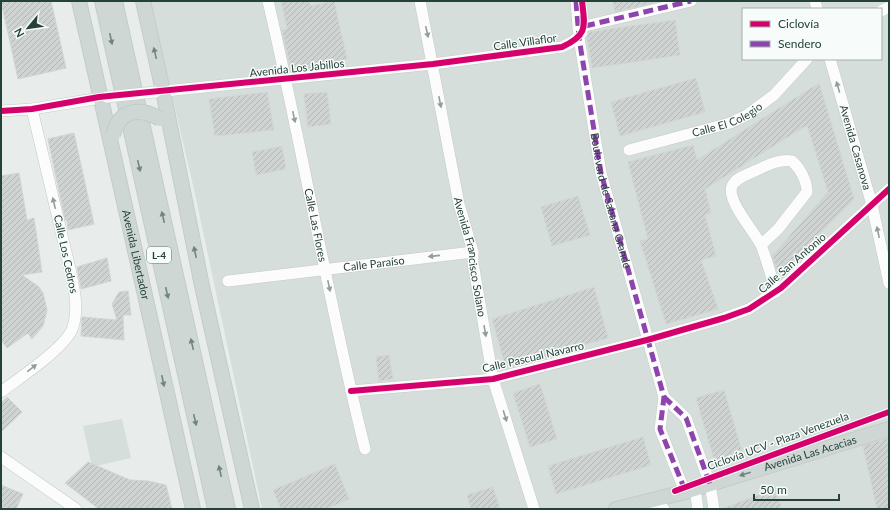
<svg xmlns="http://www.w3.org/2000/svg" width="890" height="510" viewBox="0 0 890 510" font-family="Lato,sans-serif">
  <style>
    .built { fill: #d6dedb; fill-rule: evenodd }
    .building { fill: url(#building-hatch); stroke: #d1d6d4 }
    .lines { fill: none; stroke-linecap: round; stroke-linejoin: round }
    .minor-casing { stroke: #c5cac8; stroke-width: 12 }
    .major-casing { stroke: #c3ccc9; stroke-width: 16 }
    .minor { stroke: #fcfcfc; stroke-width: 11 }
    .major { stroke: #cfd7d5; stroke-width: 14 }
    .minor-bridge-casing { stroke: #c5cac8; stroke-width: 12; stroke-linecap: butt }
    .major-bridge-casing { stroke: #c3ccc9; stroke-width: 16; stroke-linecap: butt }
    .minor-bridge { stroke: #fcfcfc; stroke-width: 11 }
    .major-bridge { stroke: #cfd7d5; stroke-width: 14 }
    .quiet { stroke: #8e44ad; stroke-width: 5; stroke-dasharray: 10 5; stroke-linecap: butt }
    .cycleway-casing { stroke: #f7fbf9; stroke-width: 8 }
    .cycleway { stroke: #d6006c; stroke-width: 6 }
    .oneway { fill: #909f9b }
    .oneway2 { fill: #718580 }
    .labels { text-anchor: middle; stroke-width: 3; stroke-linejoin: round; paint-order: stroke }
    .shield { fill: #f7fbf9; stroke: #637a73; stroke-width: 1 }
    .shield-label { font-size: 10px; font-weight: bold; fill: #24423a }
    .street-label { font-size: 11px; fill: #24423a; stroke: #f7fbf9 }
  </style>
  <defs>
    <pattern id="building-hatch" width="6" height="6" patternUnits="userSpaceOnUse"><rect width="6" height="6" fill="#cfd4d2"/><path d="M-1 1l2-2M0 6l6-6M5 7l2-2" fill="none" stroke="#b2b7b5"/></pattern>
  </defs>
  <rect width="100%" height="100%" fill="#e8edeb"/>
  <path class="built" d="M 150,1 L 889,1 L 889,509 L 262,509 L 195,194 ZM 743,9 L 881,9 L 881,59 L 743,59 Z
    M 122,419 L 131,458 L 92,467 L 83,426 Z"/>
  <path class="building" d="M 1,1 L 51,1 L 66,68 L 18,79 Z
    M 281,1 L 309,1 L 310,6 L 334,1 L 347,59 L 316,65 L 317,69 L 291,71 L 282,30 L 287,29 Z
    M 613,1 L 657,1 L 657,2 L 615,12 Z
    M 675,20 L 680,55 L 592,68 L 587,37 L 589,32 Z
    M 696,78 L 705,112 L 620,136 L 611,102 Z
    M 819,83 L 854,199 L 779,275 L 772,256 L 828,192 L 807,125 L 705,189 L 711,213 L 705,215 L 716,256 L 701,260 L 718,309 L 666,324 L 640,241 L 648,239 L 628,162 L 693,145 L 697,160 Z
    M 267,92 L 274,130 L 215,136 L 209,99 Z
    M 327,92 L 331,124 L 308,127 L 304,94 Z
    M 74,133 L 94,224 L 68,230 L 67,220 L 65,220 L 48,139 Z
    M 282,146 L 286,169 L 256,175 L 252,152 Z
    M 19,173 L 27,220 L 34,218 L 42,272 L 22,275 L 39,287 L 43,293 L 47,310 L 43,326 L 32,339 L 28,333 L 7,348 L 1,340 L 1,176 Z
    M 578,196 L 590,235 L 552,246 L 541,207 Z
    M 107,258 L 111,281 L 81,289 L 77,267 Z
    M 594,287 L 608,338 L 554,353 L 555,356 L 506,368 L 492,319 Z
    M 128,291 L 131,315 L 123,315 L 124,340 L 81,336 L 82,317 L 117,320 L 112,304 L 119,292 Z
    M 389,355 L 393,379 L 379,381 L 376,357 Z
    M 540,384 L 557,439 L 530,447 L 513,393 Z
    M 724,390 L 744,458 L 716,466 L 696,398 Z
    M 7,397 L 22,412 L 1,432 L 1,403 Z
    M 643,437 L 651,465 L 556,494 L 548,466 Z
    M 889,438 L 889,509 L 877,509 L 863,446 Z
    M 88,462 L 130,480 L 148,481 L 166,485 L 172,509 L 99,509 L 65,483 Z
    M 335,464 L 349,499 L 326,509 L 281,509 L 273,490 Z
    M 1,485 L 23,494 L 16,509 L 1,507 Z
    M 493,487 L 500,509 L 471,509 L 467,495 Z
    M 775,489 L 782,509 L 724,509 L 724,508 Z"/>
  <g class="lines">
    <g class="minor-casing">
      <g id="minor">
        <path id="s1" d="M 268,1 C 303,150 328,301 365,449"/>
        <path id="s2" d="M 420,1 L 459,204 L 473,252 L 473,263 L 493,379 L 534,509"/>
        <path d="M 576,1 L 579,38 L 601,173 L 664,397 L 660,429 L 685,492"/>
        <path d="M 815,1 L 817,9"/>
        <path d="M 881,11 L 889,7"/>
        <path d="M 585,26 L 691,1"/>
        <path id="s3" d="M 830,59 L 872,205 L 889,283"/>
        <path d="M 155,92 L 433,64 L 562,47 L 572,42 L 582,33"/>
        <path d="M 1,111 L 32,109 L 107,97"/>
        <path id="s4" d="M 629,150 L 730,123 L 747,115 L 774,95 L 807,59"/>
        <path d="M 761,245 L 778,229 L 807,192 C 807,181 800,168 792,161 C 779,159 768,165 757,170 C 749,174 736,177 732,186 C 726,200 754,231 761,245 C 767,260 771,276 776,292"/>
        <path id="s5" d="M 228,281 L 473,252"/>
        <path d="M 351,391 L 493,379 L 647,340 L 724,318 L 749,309 L 781,288 L 889,189"/>
        <path d="M 1,392 C 19,378 67,347 73,327 C 79,308 74,288 70,269 L 32,109"/>
        <path d="M 664,397 L 686,418 L 710,484 L 714,509"/>
        <path d="M 1,457 L 76,509"/>
        <path d="M 695,489 L 698,509"/>
        <path d="M 650,501 L 664,509"/>
      </g>
    </g>
    <g class="major-casing">
      <g id="major">
        <path id="s6" d="M 79,1 L 193,509"/>
        <path d="M 102,1 L 215,509"/>
        <path d="M 115,1 L 228,509"/>
        <path d="M 143,1 L 163,91 L 202,286 L 252,509"/>
        <path id="s7" d="M 616,509 L 681,493 L 889,429"/>
      </g>
    </g>
    <use href="#minor" class="minor"/>
    <use href="#major" class="major"/>
    <g class="minor-bridge-casing">
      <path id="minor-bridge" d="M 107,97 L 155,92"/>
    </g>
    <g class="major-bridge-casing">
      <path id="major-bridge" d="M 113,135 C 119,109 140,107 160,119"/>
    </g>
    <use href="#minor-bridge" class="minor-bridge"/>
    <use href="#major-bridge" class="major-bridge"/>
    <g class="quiet">
      <path id="s8" d="M 576,1 L 579,38 L 601,173 L 664,397 L 660,429 L 685,490"/>
      <path d="M 585,26 L 691,1"/>
      <path d="M 664,397 L 686,418 L 710,484"/>
    </g>
    <g class="cycleway-casing">
      <path id="cycleway" d="M 1,111 L 32,109 L 99,97 L 433,64 L 562,47 C 588,35 585,27 582,1
        M 351,391 L 493,379 L 647,340 L 724,318 L 749,309 L 781,288 L 889,189
        M 675,491 L 889,412"/>
    </g>
    <use href="#cycleway" class="cycleway"/>
  </g>
  <defs><path id="oneway-solid" d="M-6-.8H1V-3.2L6.5 0L1 3.2V.8H-6Z"/></defs>
  <g class="oneway">
    <use href="#oneway-solid" transform="translate(427 32) rotate(78)"/>
    <use href="#oneway-solid" transform="translate(838 87) rotate(-106)"/>
    <use href="#oneway-solid" transform="translate(440 102) rotate(79)"/>
    <use href="#oneway-solid" transform="translate(294 117) rotate(78)"/>
    <use href="#oneway-solid" transform="translate(54 203) rotate(-103)"/>
    <use href="#oneway-solid" transform="translate(878 232) rotate(-102)"/>
    <use href="#oneway-solid" transform="translate(434 256) rotate(174)"/>
    <use href="#oneway-solid" transform="translate(329 286) rotate(78)"/>
    <use href="#oneway-solid" transform="translate(485 331) rotate(80)"/>
    <use href="#oneway-solid" transform="translate(32 368) rotate(-38)"/>
    <use href="#oneway-solid" transform="translate(505 416) rotate(73)"/>
  </g>
  <g class="oneway2">
    <use href="#oneway-solid" transform="translate(111 39) rotate(78)"/>
    <use href="#oneway-solid" transform="translate(155 53) rotate(-103)"/>
    <use href="#oneway-solid" transform="translate(139 166) rotate(77)"/>
    <use href="#oneway-solid" transform="translate(163 217) rotate(-103)"/>
    <use href="#oneway-solid" transform="translate(195 252) rotate(-102)"/>
    <use href="#oneway-solid" transform="translate(167 293) rotate(77)"/>
    <use href="#oneway-solid" transform="translate(192 344) rotate(-103)"/>
    <use href="#oneway-solid" transform="translate(163 381) rotate(78)"/>
    <use href="#oneway-solid" transform="translate(195 420) rotate(77)"/>
    <use href="#oneway-solid" transform="translate(220 471) rotate(-103)"/>
    <use href="#oneway-solid" transform="translate(745 474) rotate(163)"/>
  </g>
  <g class="labels">
    <rect class="shield" x="147" y="247" width="24" height="16" rx="3"/>
    <g class="shield-label">
      <text x="159" y="259">L-4</text>
    </g>
    <g class="street-label">
      <text transform="translate(525 42) rotate(-8)" y="4">Calle Villaflor</text>
      <text transform="translate(297 68) rotate(-6)" y="4">Avenida Los Jabillos</text>
      <text dy="4" stroke="none"><textPath href="#s4" startOffset="103">Calle El Colegio</textPath></text>
      <text dy="4" stroke="none"><textPath href="#s3" startOffset="92">Avenida Casanova</textPath></text>
      <text dy="4" stroke="none"><textPath href="#s8" startOffset="203">Boulevard de Sabana Grande</textPath></text>
      <text dy="4" stroke="none"><textPath href="#s1" startOffset="229">Calle Las Flores</textPath></text>
      <text transform="translate(66 254) rotate(78)" y="4">Calle Los Cedros</text>
      <text dy="4" stroke="none"><textPath href="#s6" startOffset="260">Avenida Libertador</textPath></text>
      <text dy="4" stroke="none"><textPath href="#s2" startOffset="261">Avenida Francisco Solano</textPath></text>
      <text dy="4" stroke="none"><textPath href="#s5" startOffset="147">Calle Paraíso</textPath></text>
      <text transform="translate(792 263) rotate(-41)" y="4">Calle San Antonio</text>
      <text transform="translate(533 357) rotate(-13)" y="4">Calle Pascual Navarro</text>
      <text transform="translate(778 441) rotate(-20)" y="4">Ciclovía UCV - Plaza Venezuela</text>
      <text dy="4" stroke="none"><textPath href="#s7" startOffset="202">Avenida Las Acacias</textPath></text>
    </g>
  </g>
  <rect width="890" height="510" fill="none" stroke="#24423a" stroke-width="4"/>
  <rect x="742" y="8" width="140" height="52" fill="#f7fbf9" stroke="#a3b1ad"/>
  <rect x="750" y="21" width="20" height="6" fill="#d6006c" stroke="#a3b1ad"/>
  <text x="778" y="28" font-size="12" fill="#24423a">Ciclovía</text>
  <rect x="750" y="41" width="20" height="6" fill="#8e44ad" stroke="#a3b1ad"/>
  <text x="778" y="48" font-size="12" fill="#24423a">Sendero</text>
  <g transform="translate(28 28) rotate(241)" stroke="#f7fbf9" stroke-width="3" paint-order="stroke">
  <path d="M0-3L7 15L0 10L-7 15Z" fill="#24423a"/>
  <text y="-6" font-size="11" font-weight="bold" text-anchor="middle" fill="#24423a">N</text>
  </g>
  <path d="M754 494v6h85v-6" fill="none" stroke="#24423a" stroke-width="2"/>
  <text x="760" y="494" font-size="12" fill="#24423a" stroke="#f7fbf9" stroke-width="3" paint-order="stroke">50 m</text>
</svg>
